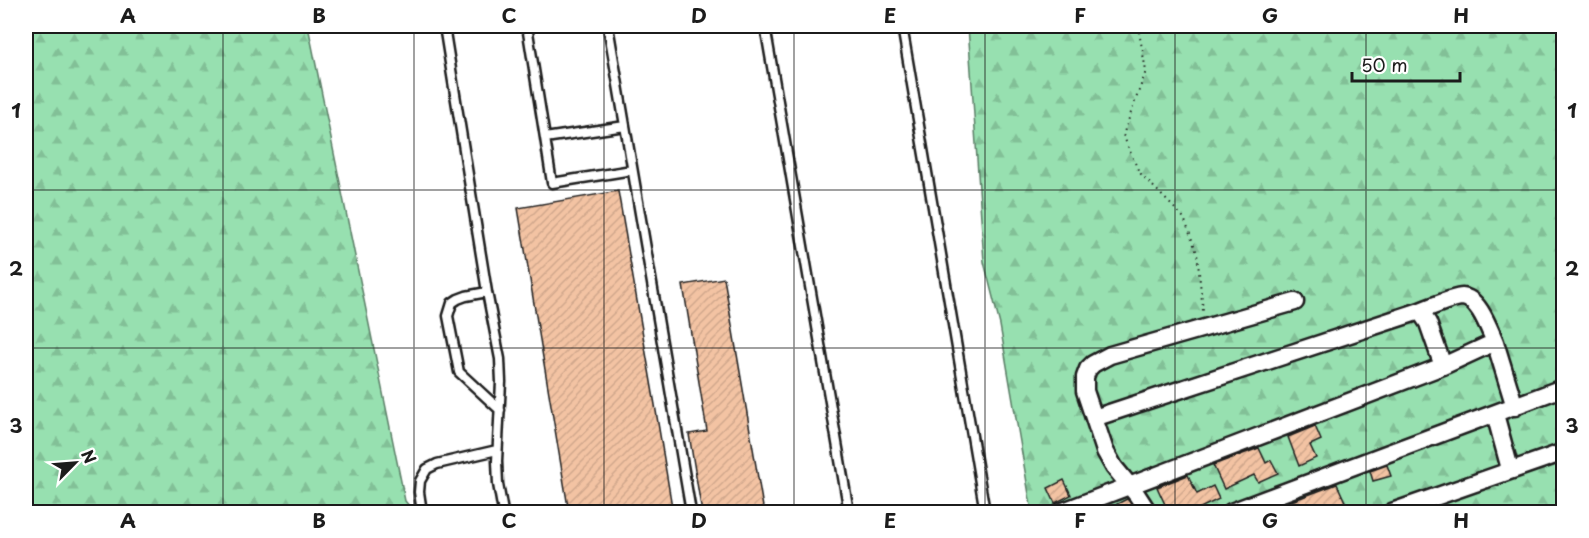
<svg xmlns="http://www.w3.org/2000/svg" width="1589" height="538" viewBox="0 0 1589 538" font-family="'Playpen Sans',sans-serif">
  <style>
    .forest { fill: url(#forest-firs); stroke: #5a7e66; stroke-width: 1.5 }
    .building { fill: url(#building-hatch); stroke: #1c1c1c; stroke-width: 1.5 }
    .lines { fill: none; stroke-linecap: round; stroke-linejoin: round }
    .service-casing { stroke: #1c1c1c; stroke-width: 13 }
    .minor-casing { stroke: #1c1c1c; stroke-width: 21 }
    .path { stroke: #1c1c1c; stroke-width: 2; stroke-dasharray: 1.5 4.5; stroke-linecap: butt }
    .service { stroke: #fff; stroke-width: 8 }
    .minor { stroke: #fff; stroke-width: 16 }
    .grid { fill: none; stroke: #1c1c1c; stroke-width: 1.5; stroke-opacity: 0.55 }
    .neatline { fill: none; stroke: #1c1c1c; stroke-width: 2 }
    .grid-label { font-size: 20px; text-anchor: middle; font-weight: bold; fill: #1c1c1c }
  </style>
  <defs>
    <pattern id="forest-firs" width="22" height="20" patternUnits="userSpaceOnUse" patternTransform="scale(1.5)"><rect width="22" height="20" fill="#97e0b0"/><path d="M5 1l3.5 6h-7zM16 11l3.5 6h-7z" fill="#82c097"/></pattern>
    <pattern id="building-hatch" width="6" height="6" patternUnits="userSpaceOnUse" patternTransform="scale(1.5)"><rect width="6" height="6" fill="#f3c3a3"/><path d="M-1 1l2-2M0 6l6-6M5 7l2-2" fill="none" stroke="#d0a78c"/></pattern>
  </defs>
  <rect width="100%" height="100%" fill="#fff"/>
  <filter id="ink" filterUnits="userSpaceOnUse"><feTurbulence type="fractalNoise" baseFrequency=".0167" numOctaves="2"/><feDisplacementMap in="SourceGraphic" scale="12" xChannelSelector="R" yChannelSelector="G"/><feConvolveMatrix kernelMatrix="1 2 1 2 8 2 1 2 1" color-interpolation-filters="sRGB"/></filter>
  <g filter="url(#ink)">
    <path class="forest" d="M 26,26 L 308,26 L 405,501 L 411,508 L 412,512 L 26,512 Z
      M 968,26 L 1563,26 L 1563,512 L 1032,512 L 1000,325 L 984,262 Z"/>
    <path class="building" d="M 618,191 L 655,405 L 673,513 L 569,513 L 518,208 Z
      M 724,278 L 764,513 L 702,513 L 689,434 L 707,431 L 683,285 Z
      M 1315,426 L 1321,440 L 1310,445 L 1316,458 L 1299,466 L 1288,437 Z
      M 1259,448 L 1266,463 L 1271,460 L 1278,473 L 1258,482 L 1254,475 L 1224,489 L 1213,465 Z
      M 1387,465 L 1391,476 L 1373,481 L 1370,471 Z
      M 1188,475 L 1197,494 L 1213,486 L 1219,499 L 1190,513 L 1169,513 L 1157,487 Z
      M 1064,480 L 1071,495 L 1055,503 L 1048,488 Z
      M 1337,484 L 1346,504 L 1330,513 L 1260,513 Z
      M 1127,499 L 1129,501 L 1136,513 L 1122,513 L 1117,504 Z"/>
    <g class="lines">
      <g class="service-casing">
        <path id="service" d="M 444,26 L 487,292 L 500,359 L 501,382 L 497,461 L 498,484 L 503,512
          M 527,26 L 545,138 L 625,126
          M 608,26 L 691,512
          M 765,26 L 849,512
          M 902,26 L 985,512
          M 545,138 L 552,183 L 632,170
          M 487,292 L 466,296 L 458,299 L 452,303 L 448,316 L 459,372 L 500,410
          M 422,512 L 419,492 L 420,481 L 427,469 L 437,464 L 497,450"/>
      </g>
      <g class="minor-casing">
        <path id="minor" d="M 1420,311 C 1428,308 1454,297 1462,297 C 1479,298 1489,329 1495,342
          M 1495,414 L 1510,469
          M 1094,418 L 1420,311 L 1428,323 L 1443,366
          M 1061,512 L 1443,366 L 1495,342 L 1515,407
          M 1148,512 L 1137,495 L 1114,467 L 1105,451 L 1085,391 L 1085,377 L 1088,369 L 1093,364 L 1110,355 L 1295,302
          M 1231,512 L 1557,390
          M 1392,512 L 1564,452"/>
      </g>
      <path class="path" d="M 1138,26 L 1146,71 L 1123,135 L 1139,172 L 1184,218 L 1197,253 L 1203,311"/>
      <use href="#service" class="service"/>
      <use href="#minor" class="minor"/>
    </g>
  </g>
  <path class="grid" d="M 223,26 L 223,512M 414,26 L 414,512M 604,26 L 604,512M 794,26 L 794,512M 985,26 L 985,512M 1175,26 L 1175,512M 1366,26 L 1366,512M 26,190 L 1564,190M 26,348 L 1564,348"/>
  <rect width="1589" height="538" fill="none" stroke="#fff" stroke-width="66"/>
  <g transform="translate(75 463) rotate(65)" stroke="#ffffff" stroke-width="4.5" paint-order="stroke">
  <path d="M0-4.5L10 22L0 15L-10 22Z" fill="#1c1c1c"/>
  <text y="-9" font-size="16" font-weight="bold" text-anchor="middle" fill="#1c1c1c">N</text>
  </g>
  <path d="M1352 72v9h108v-9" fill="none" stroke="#1c1c1c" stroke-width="3"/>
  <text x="1361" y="72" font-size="18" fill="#1c1c1c" stroke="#ffffff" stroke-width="4.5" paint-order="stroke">50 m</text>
  <rect x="33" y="33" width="1523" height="472" class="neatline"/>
  <g class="grid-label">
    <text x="128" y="23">A</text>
    <text x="319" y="23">B</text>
    <text x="509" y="23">C</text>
    <text x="699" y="23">D</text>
    <text x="890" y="23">E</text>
    <text x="1080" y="23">F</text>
    <text x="1270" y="23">G</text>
    <text x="1461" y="23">H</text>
    <text x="16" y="118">1</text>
    <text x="1572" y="118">1</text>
    <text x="16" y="276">2</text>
    <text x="1572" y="276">2</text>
    <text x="16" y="433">3</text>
    <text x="1572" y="433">3</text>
    <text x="128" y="528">A</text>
    <text x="319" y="528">B</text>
    <text x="509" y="528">C</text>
    <text x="699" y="528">D</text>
    <text x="890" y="528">E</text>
    <text x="1080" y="528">F</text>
    <text x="1270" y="528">G</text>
    <text x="1461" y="528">H</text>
  </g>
</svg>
